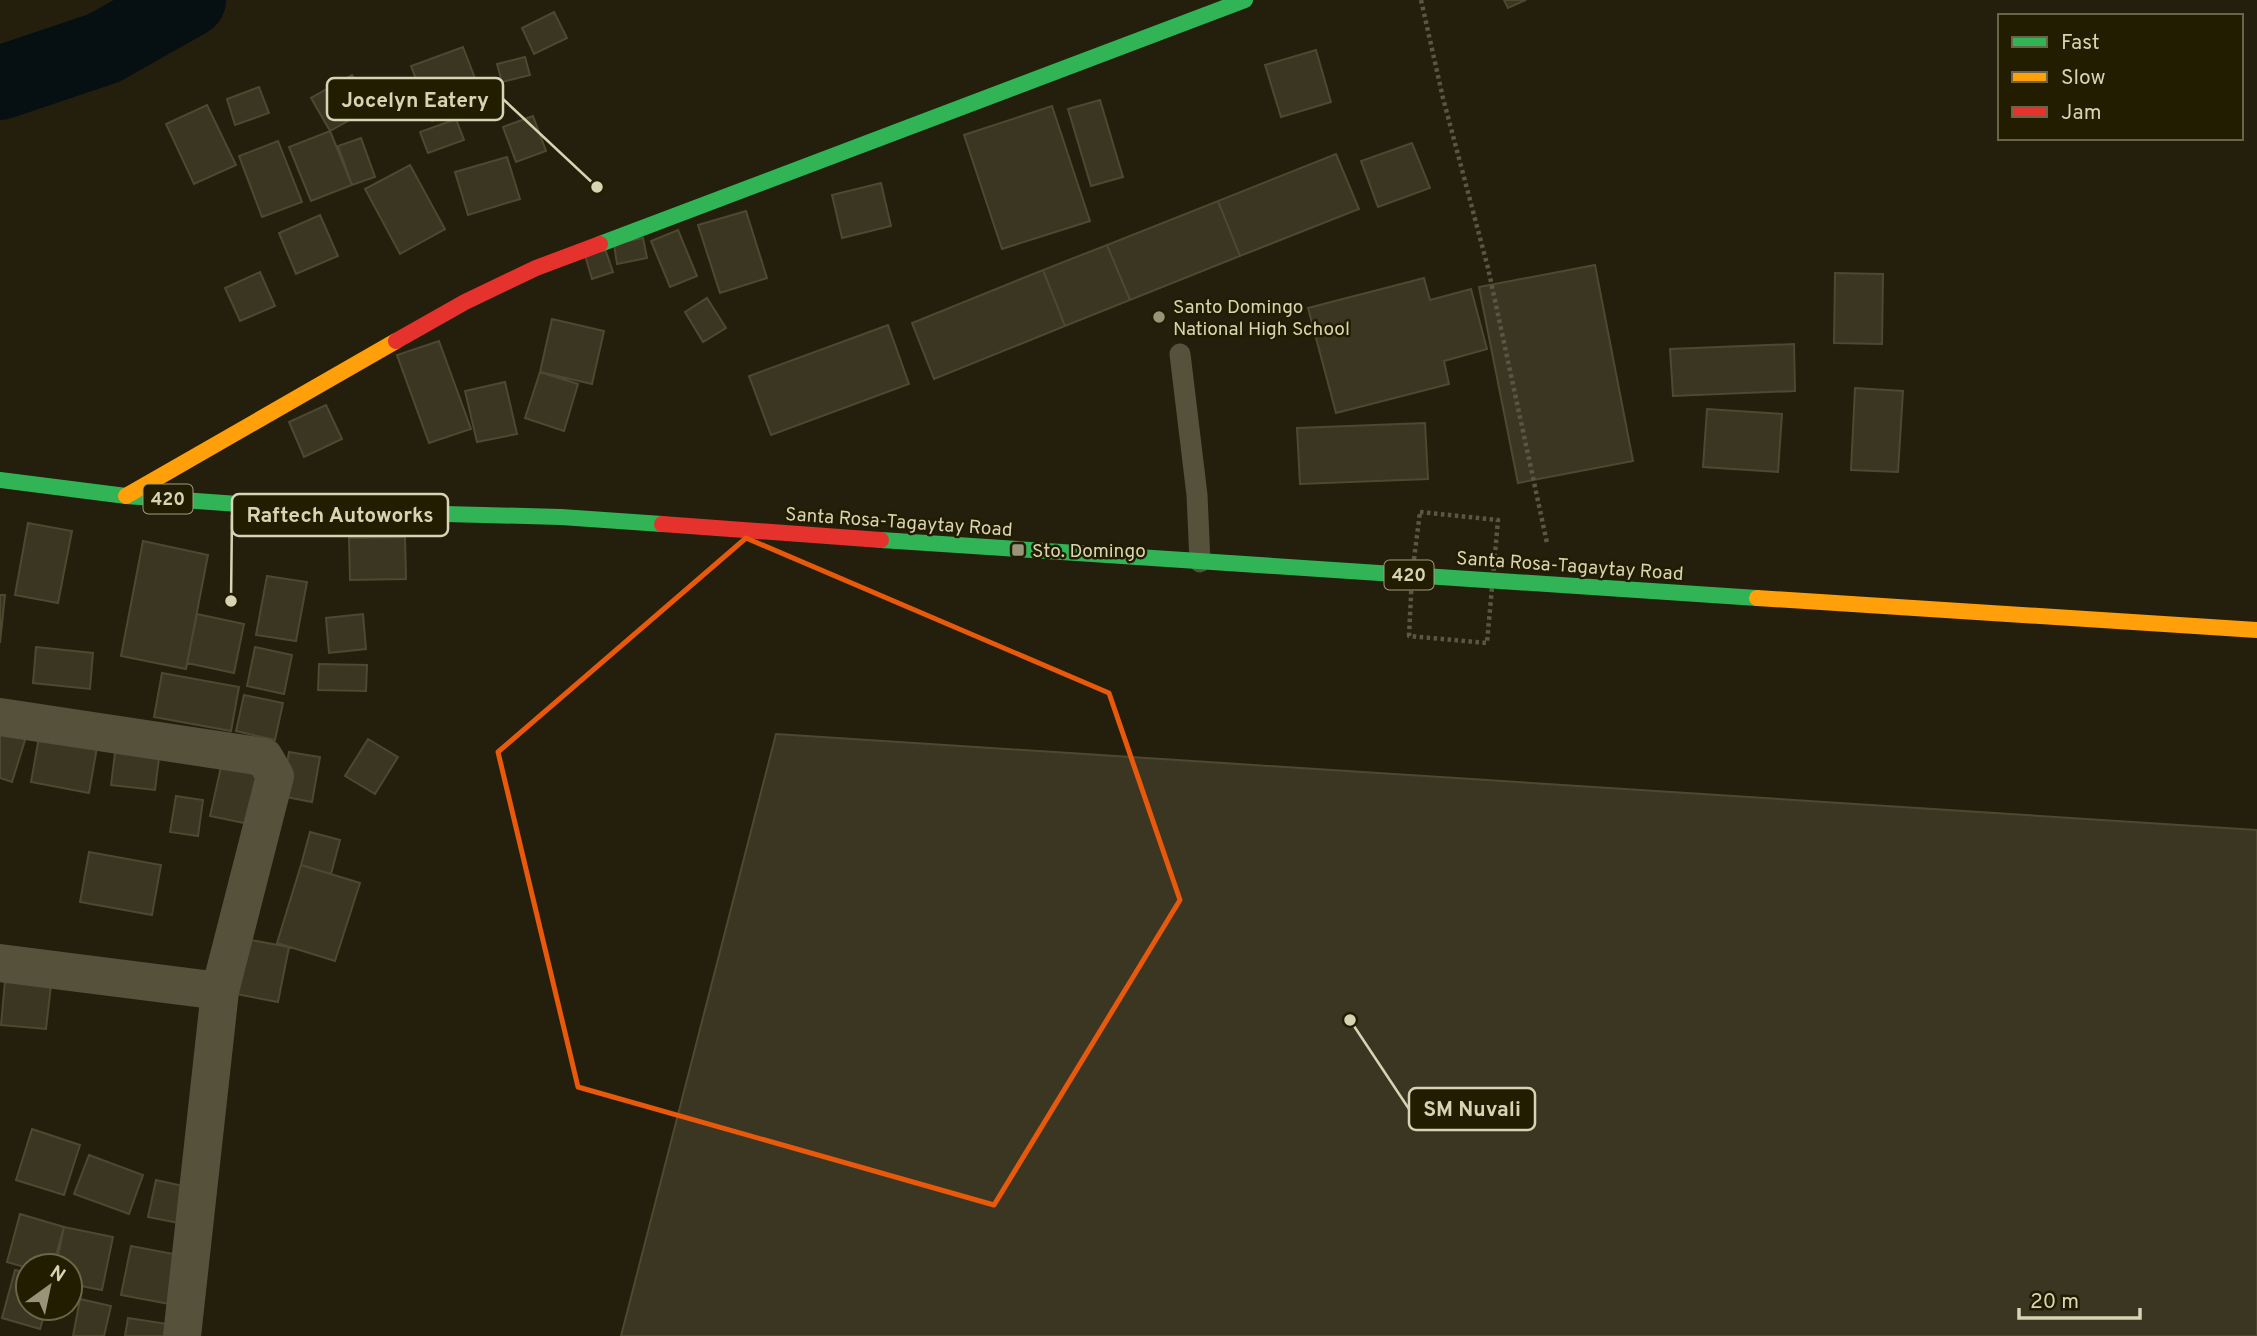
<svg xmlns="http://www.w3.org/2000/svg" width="2257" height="1336" viewBox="0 0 2257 1336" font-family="Overpass,sans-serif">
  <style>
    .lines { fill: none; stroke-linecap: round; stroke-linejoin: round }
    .river { stroke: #061012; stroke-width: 74 }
    .building { fill: #3b3622; stroke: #4f4831; stroke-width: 2 }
    .path { stroke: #595644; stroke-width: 4.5; stroke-dasharray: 3.5 3.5; stroke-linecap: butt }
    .lane { stroke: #55513a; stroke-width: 21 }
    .street { stroke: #55513a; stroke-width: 38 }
    .fast { stroke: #30b455; stroke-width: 16 }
    .slow { stroke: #ff9f0a; stroke-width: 16 }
    .jam { stroke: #e5322d; stroke-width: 16 }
    .marked { fill: none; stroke: #e8590c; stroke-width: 5; stroke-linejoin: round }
    .poi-dot { fill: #999479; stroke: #221c00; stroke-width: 2.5 }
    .labels { text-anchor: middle; stroke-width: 5; stroke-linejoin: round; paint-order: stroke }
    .shield { fill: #221c00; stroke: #a19c7d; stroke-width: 2 }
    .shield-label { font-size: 18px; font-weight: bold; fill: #d8d3b3 }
    .poi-label { font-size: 19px; fill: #d8d3b3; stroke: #221c00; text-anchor: start }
    .street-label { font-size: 19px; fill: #d8d3b3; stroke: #221c00 }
    .leader { fill: none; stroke: #d8d3b3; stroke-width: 2.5 }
    .callout-dot { fill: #d8d3b3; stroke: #221c00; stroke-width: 2.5 }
    .callout { fill: #221c00; stroke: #d8d3b3; stroke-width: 2.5 }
    .callout-label { font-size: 21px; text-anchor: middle; font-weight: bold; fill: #d8d3b3 }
  </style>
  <rect width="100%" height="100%" fill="#231f0c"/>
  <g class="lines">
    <path class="river" d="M 0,83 L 104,48 L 189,0"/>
  </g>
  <path class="building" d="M 1504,0 L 1526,0 L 1508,8 Z
    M 554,12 L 567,38 L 534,54 L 522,28 Z
    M 463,47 L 484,102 L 432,121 L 411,66 Z
    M 1316,50 L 1331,102 L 1281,117 L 1265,65 Z
    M 525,57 L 530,75 L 502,82 L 497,64 Z
    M 352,75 L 371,108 L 330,131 L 311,98 Z
    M 259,87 L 269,113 L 235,125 L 227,99 Z
    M 1100,100 L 1123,177 L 1091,186 L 1068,109 Z
    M 207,105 L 236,165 L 194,184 L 166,124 Z
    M 1052,106 L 1090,221 L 1002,249 L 964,135 Z
    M 533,116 L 546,151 L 516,162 L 503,127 Z
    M 456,119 L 464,140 L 428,153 L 420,132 Z
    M 330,131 L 352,185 L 311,201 L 289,147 Z
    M 361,138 L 375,177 L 352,185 L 338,146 Z
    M 278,141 L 302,202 L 262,217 L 239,156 Z
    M 1412,143 L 1430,188 L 1378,207 L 1361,161 Z
    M 1336,154 L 1359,209 L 1240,256 L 1218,201 Z
    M 507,157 L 520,199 L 468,215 L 455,172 Z
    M 410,165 L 445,229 L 400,254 L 365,189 Z
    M 881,183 L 891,226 L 842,238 L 832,195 Z
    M 1218,201 L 1240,256 L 1130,300 L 1107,245 Z
    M 746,211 L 767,278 L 720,293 L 698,225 Z
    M 320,215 L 338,256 L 296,274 L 279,233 Z
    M 678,230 L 697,276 L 670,287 L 651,241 Z
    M 643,238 L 647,258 L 617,264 L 614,244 Z
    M 1107,245 L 1130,300 L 1065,326 L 1043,270 Z
    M 604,246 L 613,272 L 592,279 L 584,252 Z
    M 1595,265 L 1633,461 L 1518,483 L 1479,287 Z
    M 1043,270 L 1065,326 L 934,379 L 912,323 Z
    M 260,272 L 275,306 L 240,321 L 225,288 Z
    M 1835,273 L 1883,274 L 1882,344 L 1834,343 Z
    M 1424,278 L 1430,300 L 1471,289 L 1487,349 L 1444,361 L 1449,384 L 1336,413 L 1308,308 Z
    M 707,298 L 726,328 L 703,342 L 685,312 Z
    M 552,319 L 604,331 L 592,384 L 540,372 Z
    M 888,325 L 909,384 L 771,435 L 749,376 Z
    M 439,341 L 471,429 L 429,443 L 397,355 Z
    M 1794,344 L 1795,391 L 1673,396 L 1670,349 Z
    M 540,372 L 578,384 L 564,431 L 525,418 Z
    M 505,382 L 517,434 L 477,442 L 465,391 Z
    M 1855,388 L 1903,391 L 1898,472 L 1851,470 Z
    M 326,405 L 342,439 L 304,457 L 289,422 Z
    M 1707,409 L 1782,414 L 1778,472 L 1703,467 Z
    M 1425,423 L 1428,479 L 1300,484 L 1297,428 Z
    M 28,523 L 72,531 L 58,603 L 15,595 Z
    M 405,537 L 406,579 L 350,580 L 349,538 Z
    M 143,541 L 208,555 L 186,669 L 121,656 Z
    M 267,576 L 307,582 L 296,641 L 256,635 Z
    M 0,595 L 5,595 L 0,643 Z
    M 197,614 L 244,624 L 234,673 L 187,663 Z
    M 363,614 L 366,649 L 329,653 L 326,618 Z
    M 36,647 L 93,653 L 90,689 L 33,683 Z
    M 255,647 L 292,655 L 284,694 L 247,686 Z
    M 319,664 L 367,665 L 366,691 L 318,690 Z
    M 162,673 L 239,687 L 231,731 L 154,717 Z
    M 244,695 L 283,703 L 275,740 L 236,731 Z
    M 41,726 L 99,736 L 89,793 L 31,782 Z
    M 0,728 L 26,737 L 12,782 L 0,778 Z
    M 776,734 L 2257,830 L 2257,1336 L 621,1336 Z
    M 117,737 L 161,742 L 155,790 L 111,785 Z
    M 368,739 L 398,757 L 375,794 L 345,776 Z
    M 289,752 L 320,757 L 312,802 L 281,796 Z
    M 221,767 L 259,775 L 249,824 L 210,816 Z
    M 176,796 L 203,800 L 198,836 L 170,832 Z
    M 310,832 L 340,840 L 331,874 L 301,865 Z
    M 89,852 L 161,865 L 152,915 L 80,902 Z
    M 301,865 L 360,883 L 335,961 L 277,943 Z
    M 245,939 L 289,947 L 278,1002 L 236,994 Z
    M 5,981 L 51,985 L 46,1029 L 1,1025 Z
    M 32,1129 L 80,1145 L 64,1195 L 16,1180 Z
    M 89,1155 L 143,1175 L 129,1214 L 74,1194 Z
    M 156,1180 L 192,1188 L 184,1224 L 148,1217 Z
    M 20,1214 L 64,1227 L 53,1266 L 28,1266 L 28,1268 L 7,1262 Z
    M 64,1227 L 113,1237 L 102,1290 L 70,1284 L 70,1266 L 56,1266 Z
    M 131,1246 L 184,1256 L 175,1305 L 121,1295 Z
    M 15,1270 L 28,1273 L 28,1308 L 46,1308 L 40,1329 L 2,1318 Z
    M 80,1299 L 111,1306 L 104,1336 L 73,1336 Z
    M 128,1318 L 174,1325 L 172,1336 L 125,1336 Z"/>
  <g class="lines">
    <path class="path" d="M 1421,0 L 1443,98 L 1488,268 L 1547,543
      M 1420,512 L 1498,520 L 1487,643 L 1409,636 L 1412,575 Z"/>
    <path class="lane" d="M 1180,354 L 1197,495 L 1200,562"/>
    <path class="street" d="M 0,717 L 264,757 L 275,776 L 220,991 L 182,1336
      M 0,963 L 220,991"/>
    <path class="fast" d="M 600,244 L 1245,0
      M 0,480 L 126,496 L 337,511 L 561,517 L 662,524
      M 881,540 L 1757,598"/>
    <path class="slow" d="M 126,496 L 396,341
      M 1757,598 L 2257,630"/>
    <path class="jam" d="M 396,341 L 465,302 L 536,268 L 600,244
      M 662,524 L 881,540"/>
  </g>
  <path class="marked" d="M 746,538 L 1109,693 L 1180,900 L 994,1205 L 578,1087 L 498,752 Z"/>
  <g class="poi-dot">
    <circle cx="1159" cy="317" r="7"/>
    <rect x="1011" y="543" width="14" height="14" rx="3.5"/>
  </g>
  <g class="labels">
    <g class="shield">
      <rect x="143.5" y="484.5" width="49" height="29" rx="5"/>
      <rect x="1384.5" y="560.5" width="49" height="29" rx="5"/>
    </g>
    <g class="shield-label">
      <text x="168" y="505">420</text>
      <text x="1409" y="581">420</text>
    </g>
    <g class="poi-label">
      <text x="1173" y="313">Santo Domingo<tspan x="1173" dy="22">National High School</tspan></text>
      <text x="1032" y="557">Sto. Domingo</text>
    </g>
    <g class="street-label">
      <text transform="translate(899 521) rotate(4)" y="7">Santa Rosa-Tagaytay Road</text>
      <text transform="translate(1570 565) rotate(4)" y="7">Santa Rosa-Tagaytay Road</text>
    </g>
  </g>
  <path class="leader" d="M597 187L503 99M231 601L232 515M1350 1020L1409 1109"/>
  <g class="callout-dot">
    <circle cx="597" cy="187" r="7"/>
    <circle cx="231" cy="601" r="7"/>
    <circle cx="1350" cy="1020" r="7"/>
  </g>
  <g class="callout">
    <rect x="327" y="78" width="176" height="42" rx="7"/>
    <rect x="232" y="494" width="216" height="42" rx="7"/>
    <rect x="1409" y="1088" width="126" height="42" rx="7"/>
  </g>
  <g class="callout-label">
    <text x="415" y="107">Jocelyn Eatery</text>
    <text x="340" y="522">Raftech Autoworks</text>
    <text x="1472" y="1116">SM Nuvali</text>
  </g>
  <rect x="1998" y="14" width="245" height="126" fill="#221c00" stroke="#6b6548" stroke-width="2"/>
  <rect x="2012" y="37" width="35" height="10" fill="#30b455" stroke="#6b6548" stroke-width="2"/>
  <text x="2061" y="49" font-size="21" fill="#d8d3b3">Fast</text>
  <rect x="2012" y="72" width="35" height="10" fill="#ff9f0a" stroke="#6b6548" stroke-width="2"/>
  <text x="2061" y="84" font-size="21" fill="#d8d3b3">Slow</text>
  <rect x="2012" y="107" width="35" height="10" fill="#e5322d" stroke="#6b6548" stroke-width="2"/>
  <text x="2061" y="119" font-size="21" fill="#d8d3b3">Jam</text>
  <g transform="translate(49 1287) rotate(33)"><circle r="33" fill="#221c00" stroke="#6b6548" stroke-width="2"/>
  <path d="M0-5L12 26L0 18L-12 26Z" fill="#999479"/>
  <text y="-10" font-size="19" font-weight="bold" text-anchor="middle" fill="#d8d3b3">N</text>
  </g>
  <path d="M2019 1308v10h121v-10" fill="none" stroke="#d8d3b3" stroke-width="3.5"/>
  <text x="2030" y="1308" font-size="21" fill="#d8d3b3" stroke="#221c00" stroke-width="5" paint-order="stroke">20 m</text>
</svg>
